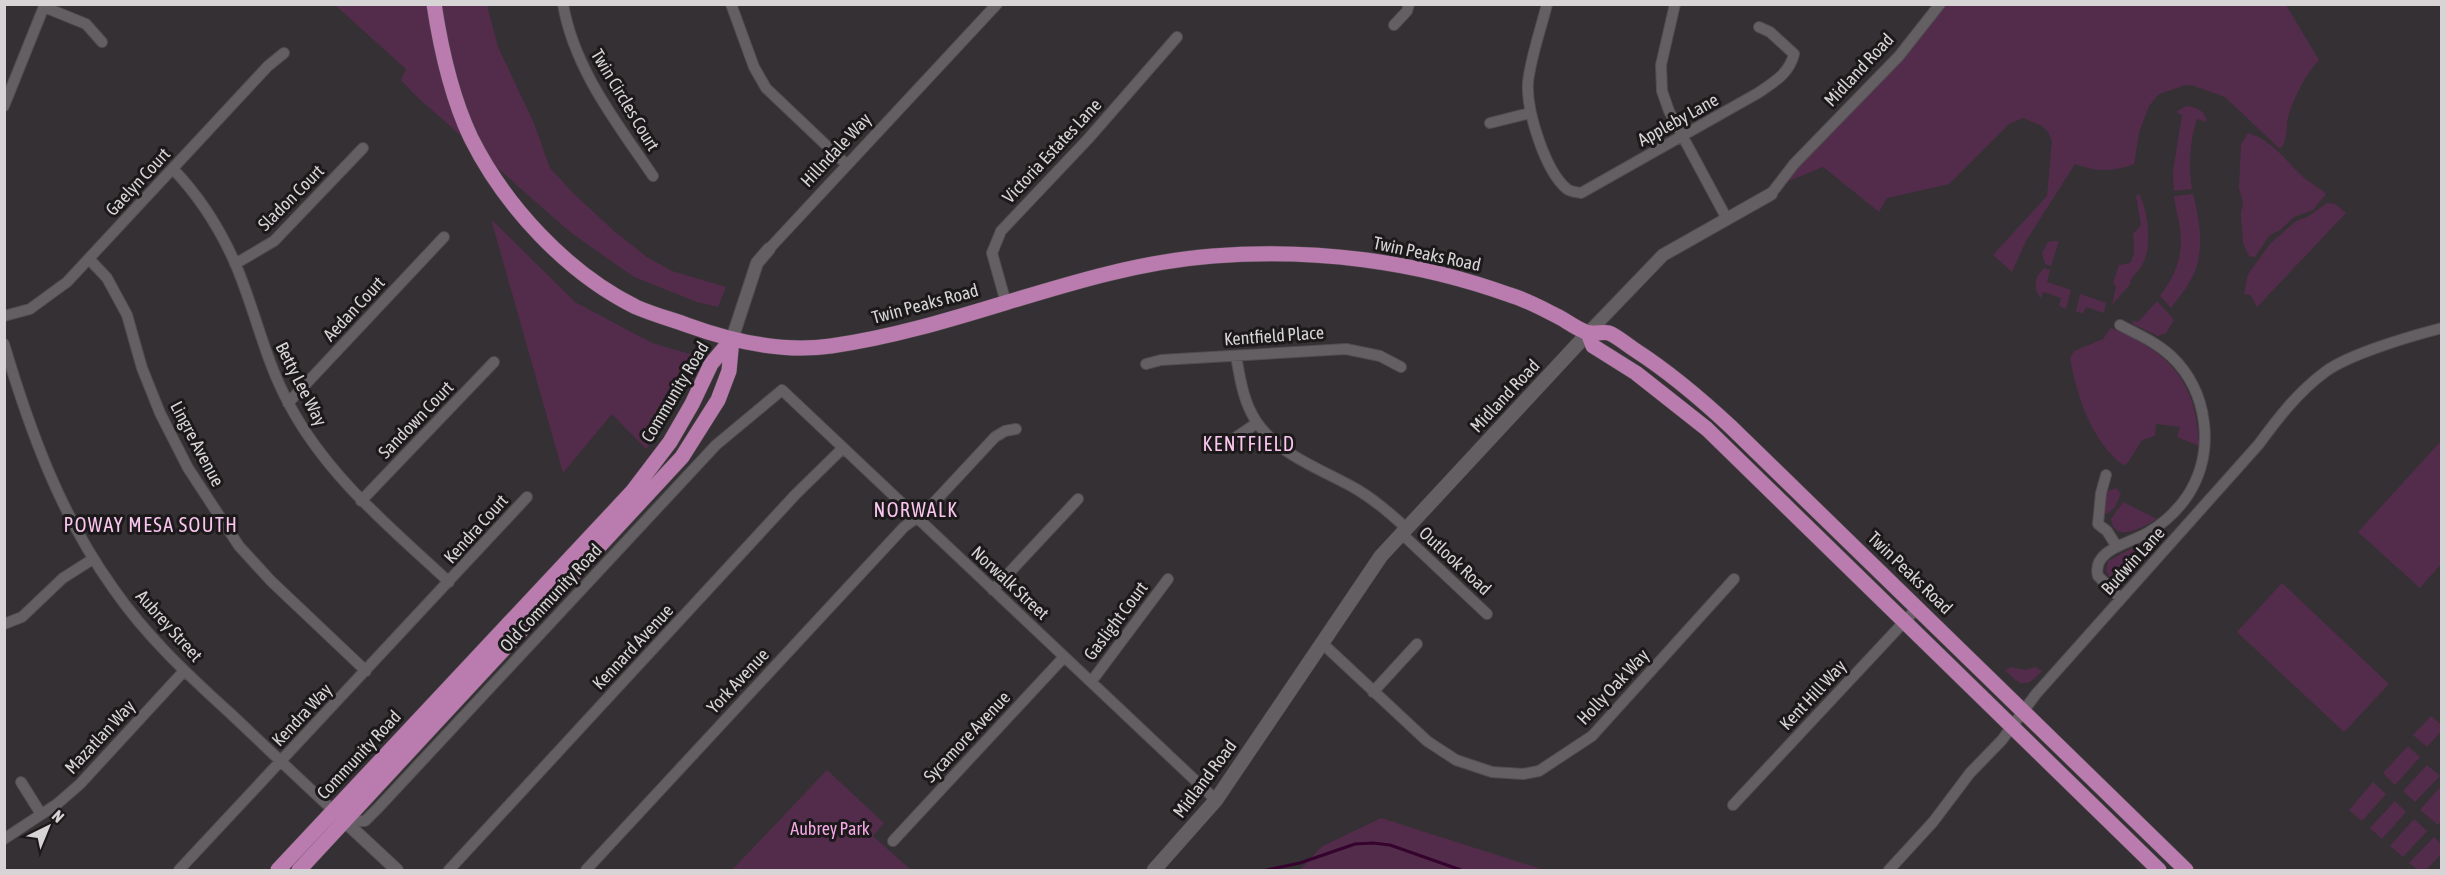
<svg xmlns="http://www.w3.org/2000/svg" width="2446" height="875" viewBox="0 0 2446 875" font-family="'Asap Condensed',sans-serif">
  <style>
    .green { fill: #532c4c }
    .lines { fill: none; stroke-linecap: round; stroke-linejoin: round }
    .stream { stroke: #36032f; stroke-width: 3 }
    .minor-casing { stroke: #504d4f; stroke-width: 12 }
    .tertiary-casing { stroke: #504d4f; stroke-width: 14 }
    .secondary-casing { stroke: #504d4f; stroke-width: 15 }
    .primary-casing { stroke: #504d4f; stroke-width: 16 }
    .minor { stroke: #645f63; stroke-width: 10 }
    .tertiary { stroke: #645f63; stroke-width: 12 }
    .secondary { stroke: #645f63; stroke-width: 14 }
    .primary { stroke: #ba7bae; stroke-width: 15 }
    .labels { text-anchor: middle; stroke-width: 6; stroke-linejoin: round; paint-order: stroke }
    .street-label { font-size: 18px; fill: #d7d4d6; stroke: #1b191a }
    .park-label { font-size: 18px; fill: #f6a8e6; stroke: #1b191a }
    .neighbourhood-label { font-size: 20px; letter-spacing: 1.5px; fill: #fac5ef; stroke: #1b191a }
  </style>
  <rect width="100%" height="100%" fill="#353033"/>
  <path class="green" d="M 335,5 L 487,5 L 498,47 L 533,121 L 550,168 L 574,194 L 613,230 L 648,258 L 672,271 L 726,287 L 718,307 L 697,302 L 634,277 L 570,232 L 416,96 L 401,80 L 406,69 Z
    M 1944,5 L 2286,5 L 2319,60 C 2305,76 2296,93 2289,114 C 2285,125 2289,140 2280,149 L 2225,97 L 2194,86 L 2186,85 L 2159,94 L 2149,106 L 2139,133 L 2134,164 C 2111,172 2098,172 2075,164 L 2026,241 L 2012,272 L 1993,255 L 2047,196 L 2052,141 L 2048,132 L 2042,126 L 2023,118 L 2009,124 L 1949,184 L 1887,198 L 1879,212 L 1823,167 L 1784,183 Z
    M 2186,106 C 2196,107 2205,110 2207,122 L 2197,119 C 2190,140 2188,167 2192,189 L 2174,191 L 2173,172 L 2182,115 L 2176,112 Z
    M 2248,133 C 2271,139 2286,161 2303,177 C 2310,183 2319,187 2326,194 L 2313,210 L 2294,217 L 2280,230 L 2270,235 L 2255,257 L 2249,256 L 2243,243 L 2241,214 L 2243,202 L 2239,188 L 2241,144 Z
    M 2139,194 C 2148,210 2152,243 2144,261 C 2141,269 2135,274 2130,281 L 2131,283 L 2112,305 L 2116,287 L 2113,283 L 2119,265 L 2130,263 C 2136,254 2134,244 2133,234 L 2141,225 L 2136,196 Z
    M 2193,194 C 2200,221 2206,256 2190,281 C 2185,291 2177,299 2171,308 L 2160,296 C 2175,276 2184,255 2180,229 C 2179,218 2175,208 2174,196 Z
    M 2327,203 L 2335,204 L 2346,213 L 2257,307 L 2251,295 L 2244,294 L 2248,274 L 2270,244 L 2296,221 L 2307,217 Z
    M 491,219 L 575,302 L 652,343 L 700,357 L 670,417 L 646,449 L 612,414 L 563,473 Z
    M 2054,241 L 2059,241 L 2051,266 L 2045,264 L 2042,253 L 2048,242 Z
    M 2044,268 L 2050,270 L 2047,282 L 2071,290 L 2066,309 L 2059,306 L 2061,298 L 2043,292 L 2041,298 C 2032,288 2035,277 2044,268 Z
    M 2080,294 L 2106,303 L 2104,313 L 2086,307 L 2083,313 L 2076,312 Z
    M 2157,301 L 2174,320 L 2166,333 L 2158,336 L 2133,324 L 2132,320 L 2138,322 Z
    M 2111,328 C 2170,352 2197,382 2199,446 L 2177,437 L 2180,427 L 2156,424 L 2155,436 L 2142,440 L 2127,464 L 2123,465 C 2091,441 2077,396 2070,358 L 2074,351 L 2103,339 Z
    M 2441,441 L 2441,564 L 2420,588 L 2358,532 Z
    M 2116,488 L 2121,494 L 2115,507 L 2106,515 L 2105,511 L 2106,492 Z
    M 2123,502 L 2157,519 C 2145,526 2114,545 2111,519 Z
    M 2149,539 L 2155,543 L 2115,585 L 2106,571 L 2108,561 Z
    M 2282,583 L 2389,684 L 2344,732 L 2237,632 Z
    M 2011,667 L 2026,670 L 2035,667 L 2042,671 C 2026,688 2021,687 2005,670 Z
    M 2431,716 L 2441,725 L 2441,731 L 2427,747 L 2413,735 Z
    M 2408,746 L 2420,757 L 2395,785 L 2383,773 Z
    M 2427,765 L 2440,776 L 2415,802 L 2403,791 Z
    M 827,770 L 884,823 L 873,836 L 911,870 L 732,870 Z
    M 2373,782 L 2386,794 L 2362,821 L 2349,810 Z
    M 2441,786 L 2441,821 L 2438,825 L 2420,810 Z
    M 2395,801 L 2406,812 L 2382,839 L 2370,828 Z
    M 1381,818 L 1544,870 L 1300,870 L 1321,847 Z
    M 2414,819 L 2427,831 L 2403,857 L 2390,846 Z
    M 2434,837 L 2441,844 L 2441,854 L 2426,870 L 2418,870 L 2409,863 Z"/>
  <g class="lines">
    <path class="stream" d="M 1266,870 L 1300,863 L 1355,844 L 1373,843 L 1390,845 L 1461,870"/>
    <g class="minor-casing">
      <path id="minor" d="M 563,4 C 574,69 617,123 653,176
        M 731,4 L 754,67 L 766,88 L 847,165
        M 1547,4 C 1541,29 1531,56 1528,82 C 1526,110 1545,171 1567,189 C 1571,192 1576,192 1581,193 L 1758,93 C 1774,82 1789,74 1794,54 L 1770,32 L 1759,27
        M 1675,4 L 1661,65 L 1662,91 L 1669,111 L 1727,219
        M 44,7 L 86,24 L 102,42
        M 1394,25 L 1407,11 L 1409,4
        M 4,106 L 45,4
        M 1490,123 L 1530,113
        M 173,169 C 199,196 220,229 235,263 C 255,309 264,358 289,404 C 327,476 390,527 449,582
        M 1771,194 L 1794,164 L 1899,56 L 1940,4
        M 769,249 L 997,4
        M 89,259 L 107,278 L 127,315 L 142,368 L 160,413 L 188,468 L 239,546 L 271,581 L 366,671
        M 235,264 L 274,241 L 363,148
        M 1006,303 L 992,253 L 1001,231 L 1088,139 L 1177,37
        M 4,316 L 30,309 L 67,282 L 268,66 L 284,53
        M 2120,325 C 2137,334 2156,342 2171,356 C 2208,391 2216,451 2188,495 C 2178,510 2164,523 2149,532 C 2132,543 2091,549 2098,576 L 2121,599
        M 4,344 C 30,431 60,514 113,588 C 146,636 188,675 231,714 C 265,746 299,779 334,811
        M 1236,356 C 1240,378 1243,401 1256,421 C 1279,456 1324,470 1358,490 C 1376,501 1391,514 1405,527
        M 1146,364 L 1161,360 L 1346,349 L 1380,356 L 1401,367
        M 288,403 L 444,237
        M 1229,442 L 1257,423
        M 2106,475 L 2101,493 L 2098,524 L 2107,531 L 2117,547
        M 361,501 L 494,362
        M 1401,533 L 1487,614
        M 993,590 L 1078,499
        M 4,624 L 22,617 L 63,578 L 93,559
        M 1322,643 L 1427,741 L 1456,760 L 1492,772 L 1523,774 L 1539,771 L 1592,736 L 1734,579
        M 1091,682 L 1168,579
        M 1373,692 L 1417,644
        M 21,782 L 41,814
        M 1733,805 L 1918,607
        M 344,821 L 365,821 L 379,807 L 716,445 L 782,390 L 1216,800
        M 4,839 L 57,804 L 80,784 L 184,671
        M 893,841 L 1064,657
        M 179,870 L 527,497
        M 449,870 L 795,495 L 843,448
        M 586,870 L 904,527 L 927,510 L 995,437 L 1005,431 L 1016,429
        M 1889,870 L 1933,822 L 1970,773 L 2002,740 L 2036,694 L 2259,444 C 2278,418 2298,392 2325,372 C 2349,354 2411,336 2442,328"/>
    </g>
    <g class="tertiary-casing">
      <path id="tertiary" d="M 1588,333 L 1663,255 L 1771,194
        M 732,339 L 757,263 L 769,249
        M 339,816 L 397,870"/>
    </g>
    <g class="secondary-casing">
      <path id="secondary" d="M 1154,870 L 1216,800 L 1381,556 L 1588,333"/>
    </g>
    <g class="primary-casing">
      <path id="primary" d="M 434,4 C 441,50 451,96 471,138 C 505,206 567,273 636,307 C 652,314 670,319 687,325 C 731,341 783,353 831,346 C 961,328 1081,266 1213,256 C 1313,248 1416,261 1510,295 C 1527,300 1543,309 1559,317 C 1568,322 1577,329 1586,332 C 1593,335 1602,331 1609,333 C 1617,336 1627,345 1635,350 C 1669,372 1701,399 1731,427 L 2186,870
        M 1588,333 L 1593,346 L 1636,373 L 1707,429 L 2159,870
        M 278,870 L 632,492 L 670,442 L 692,404 L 711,364 L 732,339
        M 299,870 L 682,457 L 718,400 L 729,371 L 732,339"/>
    </g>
    <use href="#minor" class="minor"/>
    <use href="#tertiary" class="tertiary"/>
    <use href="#secondary" class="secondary"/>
    <use href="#primary" class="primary"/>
  </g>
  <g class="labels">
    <g class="street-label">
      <text transform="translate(1859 70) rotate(-47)" y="6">Midland Road</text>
      <text transform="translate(625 100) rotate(59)" y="6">Twin Circles Court</text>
      <text transform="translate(1678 120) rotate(-29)" y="6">Appleby Lane</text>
      <text transform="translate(836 150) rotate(-47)" y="6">Hillndale Way</text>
      <text transform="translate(1052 151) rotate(-47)" y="6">Victoria Estates Lane</text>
      <text transform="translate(138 182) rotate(-47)" y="6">Gaelyn Court</text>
      <text transform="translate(291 198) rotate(-45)" y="6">Sladon Court</text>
      <text transform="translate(1427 254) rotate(12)" y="6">Twin Peaks Road</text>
      <text transform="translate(925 304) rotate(-15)" y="6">Twin Peaks Road</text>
      <text transform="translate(354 309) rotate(-47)" y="6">Aedan Court</text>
      <text transform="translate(1274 336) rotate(-4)" y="6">Kentfield Place</text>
      <text transform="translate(301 384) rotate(63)" y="6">Betty Lee Way</text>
      <text transform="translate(675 392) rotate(-59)" y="6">Community Road</text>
      <text transform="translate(1505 396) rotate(-47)" y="6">Midland Road</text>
      <text transform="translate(416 420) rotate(-46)" y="6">Sandown Court</text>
      <text transform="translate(197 444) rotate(62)" y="6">Lingre Avenue</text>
      <text transform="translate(476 529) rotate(-48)" y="6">Kendra Court</text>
      <text transform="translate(1455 561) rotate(43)" y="6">Outlook Road</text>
      <text transform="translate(2133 561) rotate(-48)" y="6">Budwin Lane</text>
      <text transform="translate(1910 573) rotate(44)" y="6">Twin Peaks Road</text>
      <text transform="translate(1010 583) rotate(43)" y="6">Norwalk Street</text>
      <text transform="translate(551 598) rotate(-47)" y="6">Old Community Road</text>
      <text transform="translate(1116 621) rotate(-53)" y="6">Gaslight Court</text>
      <text transform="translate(169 626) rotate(48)" y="6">Aubrey Street</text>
      <text transform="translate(633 647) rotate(-47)" y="6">Kennard Avenue</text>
      <text transform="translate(738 681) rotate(-47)" y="6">York Avenue</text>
      <text transform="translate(1613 687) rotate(-47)" y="6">Holly Oak Way</text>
      <text transform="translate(1813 695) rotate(-47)" y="6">Kent Hill Way</text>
      <text transform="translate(302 715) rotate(-47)" y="6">Kendra Way</text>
      <text transform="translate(100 737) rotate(-47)" y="6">Mazatlan Way</text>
      <text transform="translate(967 737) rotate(-47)" y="6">Sycamore Avenue</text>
      <text transform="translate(359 755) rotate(-47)" y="6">Community Road</text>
      <text transform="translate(1205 779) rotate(-53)" y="6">Midland Road</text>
    </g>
    <g class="park-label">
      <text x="830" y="835">Aubrey Park</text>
    </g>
    <g class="neighbourhood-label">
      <text x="1249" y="451">KENTFIELD</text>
      <text x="916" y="517">NORWALK</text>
      <text x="151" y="532">POWAY MESA SOUTH</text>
    </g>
  </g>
  <rect width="2446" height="875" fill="none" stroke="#d7d4d6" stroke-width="12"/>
  <g transform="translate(48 827) rotate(43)" stroke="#1b191a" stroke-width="4.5" paint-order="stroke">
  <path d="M0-4.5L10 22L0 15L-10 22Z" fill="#d7d4d6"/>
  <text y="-9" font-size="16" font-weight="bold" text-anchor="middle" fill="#d7d4d6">N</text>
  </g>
</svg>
